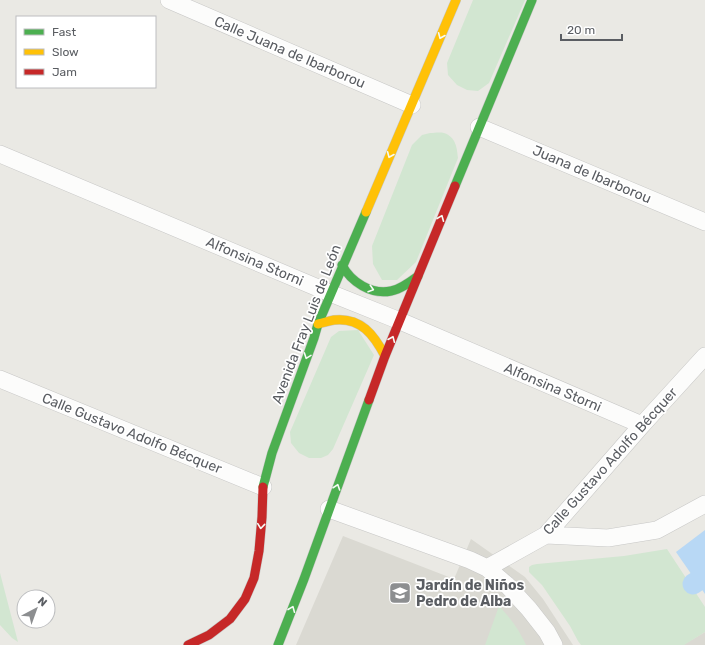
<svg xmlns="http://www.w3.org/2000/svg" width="705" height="645" viewBox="0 0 705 645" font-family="Rubik,sans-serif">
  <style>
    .education { fill: #dad9d2 }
    .green { fill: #d2e6d1 }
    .water { fill: #b8d8f5 }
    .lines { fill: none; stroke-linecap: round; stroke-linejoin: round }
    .canal { stroke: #b8d8f5; stroke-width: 21 }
    .street-casing { stroke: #c7c7c6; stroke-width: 18 }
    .fast-casing { stroke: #c5c6c4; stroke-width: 10 }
    .slow-casing { stroke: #c5c6c4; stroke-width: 10 }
    .jam-casing { stroke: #c5c6c4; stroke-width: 10 }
    .street { stroke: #fcfcfb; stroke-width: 17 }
    .fast { stroke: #4caf50; stroke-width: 9 }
    .slow { stroke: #ffc107; stroke-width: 9 }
    .jam { stroke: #c62828; stroke-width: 9 }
    .oneway { stroke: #f6fbf6 }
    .labels { text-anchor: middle; stroke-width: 3.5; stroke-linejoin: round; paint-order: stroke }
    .street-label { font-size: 14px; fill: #5a5d62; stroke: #fff }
    .poi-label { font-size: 14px; font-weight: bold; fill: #5a5d62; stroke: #fff; text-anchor: start }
  </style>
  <rect width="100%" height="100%" fill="#eae9e4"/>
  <path class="education" d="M 343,536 L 454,579 L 471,539 L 525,577 L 543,599 L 573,645 L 296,645 Z
    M 705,632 L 705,645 L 683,645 Z"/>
  <path class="green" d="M 473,0 L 525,0 L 489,83 L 478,91 L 467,90 L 457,85 L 448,75 L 447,63 Z
    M 430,133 C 434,133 440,132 444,133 C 456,137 457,148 458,158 L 416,262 L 397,280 L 382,280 L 373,264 L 372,246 L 412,145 L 422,135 Z
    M 358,330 L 374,355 L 333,449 L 328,455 L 321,458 L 309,458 L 299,453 L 291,443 L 290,432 L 331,337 L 339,331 Z
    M 667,549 L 705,607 L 705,632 L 684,645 L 581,645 L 578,641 L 570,626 L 542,585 L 529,572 L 529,567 L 532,565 L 537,564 L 624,556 Z
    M 0,573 L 18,642 L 12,638 L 0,625 Z
    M 499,606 C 511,619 519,629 526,645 L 485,645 Z"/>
  <path class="water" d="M 705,530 L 705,594 L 676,552 Z"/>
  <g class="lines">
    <path class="canal" d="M 693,584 L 705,576"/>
    <g class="street-casing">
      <path id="street" d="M 169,0 L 412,105
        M 479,127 L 705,222
        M 0,154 L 330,293 L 400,321 L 642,425
        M 0,379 L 263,487
        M 329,509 L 470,560 L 487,568 L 507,585 L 529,609 L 547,632 L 554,645
        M 546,535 L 608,538 L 657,530 L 705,504
        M 487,568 L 546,535 L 642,425 L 705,356"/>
    </g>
    <g class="fast-casing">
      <path id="fast" d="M 455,186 L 532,0
        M 342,265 C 351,282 371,295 391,291 C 401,289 410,282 418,276
        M 263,487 L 272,453 L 314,338 L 318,324 L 366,212
        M 278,645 L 304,579 L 369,400"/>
    </g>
    <g class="slow-casing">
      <path id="slow" d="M 366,212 L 456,0
        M 318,324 C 323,323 328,321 334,320 C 361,317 374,335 385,356"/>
    </g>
    <g class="jam-casing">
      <path id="jam" d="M 369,400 L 385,356 L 455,186
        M 188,645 L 209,635 L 230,619 L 245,599 L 254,578 L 259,551 L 262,517 L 263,487"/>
    </g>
    <use href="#street" class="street"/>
    <use href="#fast" class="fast"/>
    <use href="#slow" class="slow"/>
    <use href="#jam" class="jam"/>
  </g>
  <defs><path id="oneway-chevron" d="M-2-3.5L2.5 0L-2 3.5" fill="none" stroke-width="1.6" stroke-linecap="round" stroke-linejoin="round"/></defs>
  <g class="oneway">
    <use href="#oneway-chevron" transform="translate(441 36) rotate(113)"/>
    <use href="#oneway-chevron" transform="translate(390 155) rotate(113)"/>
    <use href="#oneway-chevron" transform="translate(441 218) rotate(-68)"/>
    <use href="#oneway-chevron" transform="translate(371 289) rotate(18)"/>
    <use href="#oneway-chevron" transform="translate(392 339) rotate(-67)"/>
    <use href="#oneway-chevron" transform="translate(307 356) rotate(110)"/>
    <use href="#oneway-chevron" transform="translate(337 487) rotate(-71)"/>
    <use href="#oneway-chevron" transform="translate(261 526) rotate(96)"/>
    <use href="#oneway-chevron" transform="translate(292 609) rotate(-68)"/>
  </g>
  <defs>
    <g id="school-square" transform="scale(1.15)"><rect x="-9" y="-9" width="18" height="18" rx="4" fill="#8c8e90" stroke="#fff"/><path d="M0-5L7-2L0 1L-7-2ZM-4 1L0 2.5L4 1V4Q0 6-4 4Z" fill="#fff"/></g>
  </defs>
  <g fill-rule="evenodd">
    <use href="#school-square" x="400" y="593"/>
  </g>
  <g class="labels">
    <g class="street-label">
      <text transform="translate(290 52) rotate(23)" y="5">Calle Juana de Ibarborou</text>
      <text transform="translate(592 174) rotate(23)" y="5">Juana de Ibarborou</text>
      <text transform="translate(255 261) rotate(23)" y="5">Alfonsina Storni</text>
      <text transform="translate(306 324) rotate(-69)" y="5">Avenida Fray Luis de León</text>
      <text transform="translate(553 387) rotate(23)" y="5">Alfonsina Storni</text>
      <text transform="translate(132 433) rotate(22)" y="5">Calle Gustavo Adolfo Bécquer</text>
      <text transform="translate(610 461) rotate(-48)" y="5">Calle Gustavo Adolfo Bécquer</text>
    </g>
    <g class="poi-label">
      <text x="416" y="590">Jardín de Niños<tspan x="416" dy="16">Pedro de Alba</tspan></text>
    </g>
  </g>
  <rect x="16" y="16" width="140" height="72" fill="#ffffff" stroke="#bdbec0"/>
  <rect x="24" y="29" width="20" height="6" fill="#4caf50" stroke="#bdbec0"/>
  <text x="52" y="36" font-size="12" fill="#5a5d62">Fast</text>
  <rect x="24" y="49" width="20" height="6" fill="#ffc107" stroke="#bdbec0"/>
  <text x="52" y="56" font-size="12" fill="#5a5d62">Slow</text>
  <rect x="24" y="69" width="20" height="6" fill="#c62828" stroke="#bdbec0"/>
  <text x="52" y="76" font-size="12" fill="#5a5d62">Jam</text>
  <g transform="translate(36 609) rotate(41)"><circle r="19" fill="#ffffff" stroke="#bdbec0"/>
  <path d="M0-3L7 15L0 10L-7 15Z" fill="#8c8e90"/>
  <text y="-6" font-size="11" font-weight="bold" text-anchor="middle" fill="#5a5d62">N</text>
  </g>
  <path d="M561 34v6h61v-6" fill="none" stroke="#5a5d62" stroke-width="2"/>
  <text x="567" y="34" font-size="12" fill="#5a5d62" stroke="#ffffff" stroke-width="3" paint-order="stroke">20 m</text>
</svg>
